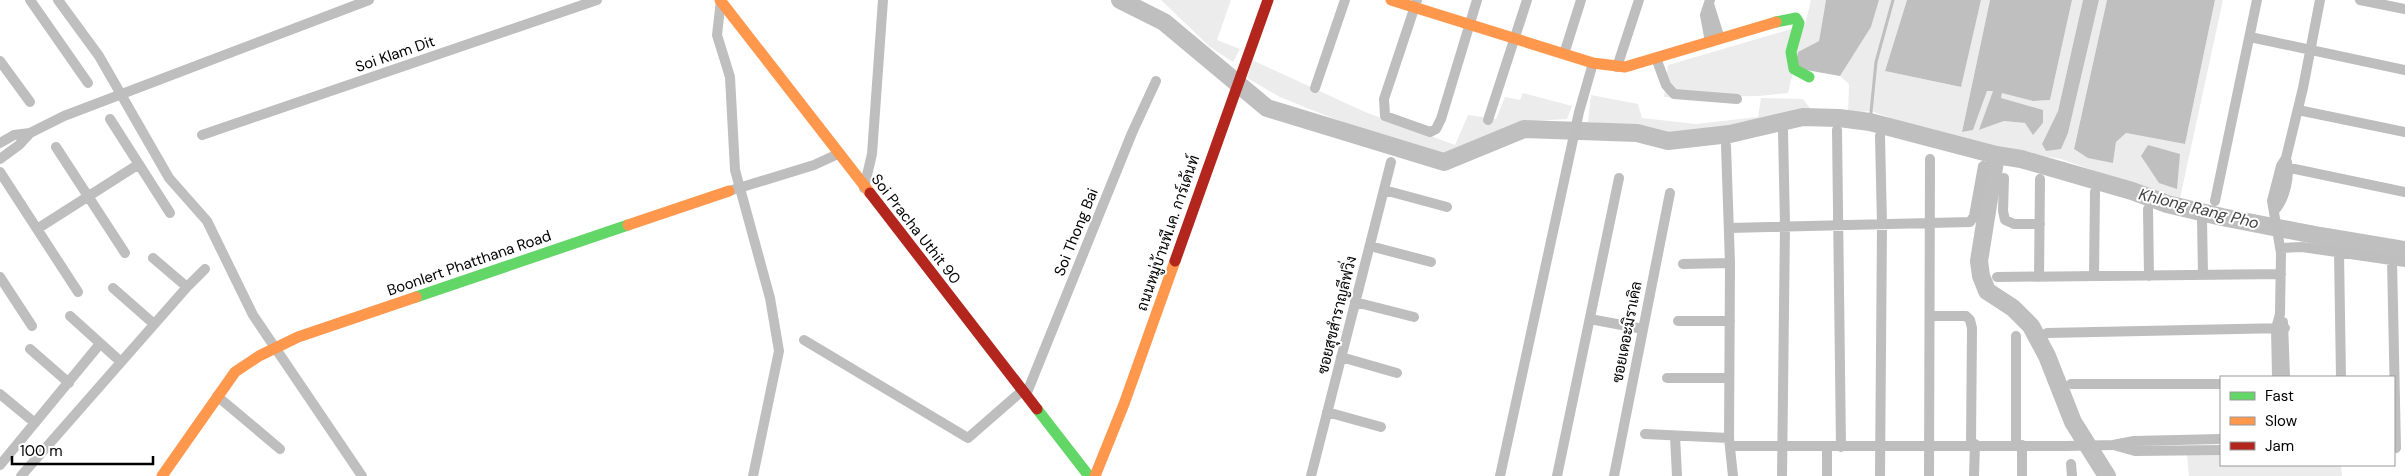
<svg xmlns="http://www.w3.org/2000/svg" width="2405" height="476" viewBox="0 0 2405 476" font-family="'DM Sans',Sarabun,sans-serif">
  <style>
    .green { fill: #ececec }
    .water { fill: #bfbfbf }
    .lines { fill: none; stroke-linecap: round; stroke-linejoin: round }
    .stream { stroke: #bfbfbf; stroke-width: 3 }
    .canal { stroke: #bfbfbf; stroke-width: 10 }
    .river { stroke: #bfbfbf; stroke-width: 18 }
    .street { stroke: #bebebe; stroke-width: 10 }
    .fast { stroke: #63d668; stroke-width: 11 }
    .slow { stroke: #ff974d; stroke-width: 11 }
    .jam { stroke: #b3261e; stroke-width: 11 }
    .labels { text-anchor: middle; stroke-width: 4; stroke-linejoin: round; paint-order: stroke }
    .street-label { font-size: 15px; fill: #000; stroke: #fff }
    .water-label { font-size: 16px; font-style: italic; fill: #444; stroke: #fff }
  </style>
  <rect width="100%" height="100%" fill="#fff"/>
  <path class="green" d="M 1161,0 L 1231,0 L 1217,40 L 1240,49 L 1233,62 L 1210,47 Z
    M 1811,0 L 1826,0 L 1819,41 L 1798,52 L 1788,93 L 1759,96 L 1664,97 L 1668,65 L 1805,25 Z
    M 1879,0 L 1907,0 L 1885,71 L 1960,87 L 1981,0 L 1990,0 L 1962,132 L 1973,130 L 1987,91 L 1993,91 L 1980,130 L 2004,121 L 2025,123 L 2033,134 L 2043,123 L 2001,98 L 2002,92 L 2033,101 L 2050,100 L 2072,0 L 2083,0 L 2058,111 L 2042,144 L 2068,133 L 2099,0 L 2107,0 L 2074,148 L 2113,163 L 2116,142 L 2126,133 L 2185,144 L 2215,0 L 2223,0 L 2180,198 L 2148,190 L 2061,159 L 1956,141 L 1871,111 L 1848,113 L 1849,84 L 1840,76 L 1871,27 Z
    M 1252,60 L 1365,112 L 1455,145 L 1468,115 L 1496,119 L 1505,97 L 1520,100 L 1523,93 L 1572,106 L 1567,119 L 1528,121 L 1511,125 L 1464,150 L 1445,154 L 1411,148 L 1327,116 L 1280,97 L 1247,78 Z
    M 1591,95 L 1638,104 L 1642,118 L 1696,124 L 1758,117 L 1761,98 L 1803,99 L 1813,112 L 1766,120 L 1709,135 L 1661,135 L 1634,126 L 1588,122 Z
    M 2187,455 L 2221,455 L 2221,465 L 2341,465 L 2342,476 L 2189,476 Z"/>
  <path class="water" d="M 1826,0 L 1879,0 L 1871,27 L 1840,76 L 1795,68 L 1798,52 L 1819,41 Z
    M 1907,0 L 1981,0 L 1961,87 L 1885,71 Z
    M 1990,0 L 2072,0 L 2050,100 L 2033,101 L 2002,93 L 2001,98 L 2043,110 L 2043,123 L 2033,135 L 2025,123 L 2004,121 L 1979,130 L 1993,91 L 1987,91 L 1973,130 L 1962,132 Z
    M 2083,0 L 2099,0 L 2068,133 L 2061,149 L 2046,151 L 2042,144 L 2058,111 Z
    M 2107,0 L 2215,0 L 2185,144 L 2126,133 L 2116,142 L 2113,163 L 2088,158 L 2074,149 Z
    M 2148,145 L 2180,154 L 2177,189 L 2159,183 L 2141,156 Z"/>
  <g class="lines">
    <path class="stream" d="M 1870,122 L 1876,62 L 1893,0"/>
    <path class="canal" d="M 58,0 L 99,56 L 169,178 L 207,221 L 253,315 L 362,476
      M 721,0 L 717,35 L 730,77 L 735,170 L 770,298 L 779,351 L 753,476"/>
    <path class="river" d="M 1120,0 L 1164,22 L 1267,108 L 1444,162 L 1524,129 L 1637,133 L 1668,141 L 1730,134 L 1803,117 L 1839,118 L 1870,122 L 1996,155 L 2021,159 L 2132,191 L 2167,204 L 2222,217 L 2320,236 L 2405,250
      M 1996,155 L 1979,261 L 1981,276 L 1987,291 L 2013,308 L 2031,326 L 2047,356 L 2073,422 L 2107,476"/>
    <path class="street" d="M 30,0 L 88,83
      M 1417,0 L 1384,99 L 1385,116 L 1430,132 L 1436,129 L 1441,119 L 1477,0
      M 1710,0 L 1705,15 L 1710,42
      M 2360,0 L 2405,9
      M 1709,4 L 1720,39
      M 2250,37 L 2405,70
      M 1564,54 L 1581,0
      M 1656,58 L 1666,85 L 1674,94 L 1737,99
      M 0,61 L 30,102
      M 1617,67 L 1639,0
      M 1315,88 L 1345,0
      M 2298,110 L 2405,132
      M 110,119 L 170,213
      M 1488,120 L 1527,0
      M 1837,130 L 1841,447
      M 202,135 L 597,0
      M 1880,136 L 1882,225 L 1880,476
      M 0,143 L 14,135 L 30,133 L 64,116 L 369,0
      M 1726,146 L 1730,263 L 1729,438 L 1733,476
      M 56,147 L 125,253
      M 0,159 L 19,145 L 30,133
      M 2281,166 L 2405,192
      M 0,172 L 78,292
      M 2004,178 L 2003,211 L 2005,220 L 2014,224 L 2040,224
      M 864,188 L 872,154 L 883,0
      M 1384,190 L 1447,207
      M 729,191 L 814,165 L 838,154
      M 2215,201 L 2257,0
      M 2148,209 L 2149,276
      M 2274,211 C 2285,200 2290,176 2287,162
      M 2202,218 L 2203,275
      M 1729,228 L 1970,222 L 1974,216 L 1983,166
      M 37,229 L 139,164
      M 1370,246 L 1431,262
      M 2280,248 L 2302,247 L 2405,262
      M 2339,253 L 2341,377
      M 2392,260 L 2396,448
      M 1683,264 L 1730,263
      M 2094,276 L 2095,192
      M 0,277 L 32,326
      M 1997,277 L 2281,274
      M 2039,277 L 2040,179
      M 187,287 L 205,269
      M 113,288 L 154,324
      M 1355,302 L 1414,317
      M 70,316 L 121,362
      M 1930,316 L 1966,316 L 1970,320 L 1972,328 L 1971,444
      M 1590,319 L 1643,329
      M 1678,321 L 1730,321
      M 2283,322 L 2285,377
      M 2047,333 L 2285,328
      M 804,340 L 968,438 L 1022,391
      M 30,349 L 69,383
      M 1341,357 L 1397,373
      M 2277,377 L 2276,328 L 2280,314 L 2281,253 L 2272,201 L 2281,166 L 2286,158 L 2303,88 L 2320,0
      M 1667,378 L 1729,378
      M 2071,384 L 2221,384
      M 0,394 L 35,423
      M 1026,395 L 1132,133 L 1156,81
      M 217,396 L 280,449
      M 1327,412 L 1381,427
      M 1645,434 L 1729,438
      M 1675,436 L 1677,476
      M 2016,445 L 2016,336
      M 2022,445 L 2022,476
      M 1731,446 L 2066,446 L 2113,445 L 2134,441 L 2221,439
      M 2117,446 L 2135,451 L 2221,450
      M 2071,464 L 2072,476
      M 0,465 L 99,345
      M 21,476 L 187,287 L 153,258
      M 1311,476 L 1391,162
      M 1500,476 L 1579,112 L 1593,63
      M 1557,476 L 1619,178
      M 1614,476 L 1670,193
      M 1782,476 L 1785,225 L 1783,131
      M 1827,476 L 1827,447
      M 1929,476 L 1930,159
      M 1974,476 L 1975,444"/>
    <path class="fast" d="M 1776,22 L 1796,18 L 1799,23 L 1791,52 L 1794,69 L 1809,77
      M 416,297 L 628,225
      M 1037,409 L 1089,476"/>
    <path class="slow" d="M 720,0 L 870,193
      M 1391,0 L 1593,63 L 1625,67 L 1776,22
      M 628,225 L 729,191
      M 162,476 L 235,372 L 259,356 L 298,337 L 416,297
      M 1095,476 L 1124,404 L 1175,261"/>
    <path class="jam" d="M 870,193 L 1037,409
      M 1175,261 L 1268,0"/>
  </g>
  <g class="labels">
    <g class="street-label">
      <text transform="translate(395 54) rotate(-19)" y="5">Soi Klam Dit</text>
      <text transform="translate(916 229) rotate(52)" y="5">Soi Pracha Uthit 90</text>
      <text transform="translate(1076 232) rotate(-68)" y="5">Soi Thong Bai</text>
      <text transform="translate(1168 233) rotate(-71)" y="5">ถนนหมู่บ้านพี.เค. การ์เด้นท์</text>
      <text transform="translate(469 263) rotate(-19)" y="5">Boonlert Phatthana Road</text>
      <text transform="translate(1337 315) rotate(-76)" y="5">ซอยสุขสำราญลีฟวิ่ง</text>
      <text transform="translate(1627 332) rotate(-79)" y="5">ซอยเดอะมิราเคิล</text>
    </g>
    <g class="water-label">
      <text transform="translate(2199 208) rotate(14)" y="6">Khlong Rang Pho</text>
    </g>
  </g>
  <rect x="2220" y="376" width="175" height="90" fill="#ffffff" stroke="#999999"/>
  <rect x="2230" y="392" width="25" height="8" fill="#63d668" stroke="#999999"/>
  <text x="2265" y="401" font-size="15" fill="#000000">Fast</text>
  <rect x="2230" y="417" width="25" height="8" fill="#ff974d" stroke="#999999"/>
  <text x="2265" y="426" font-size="15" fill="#000000">Slow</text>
  <rect x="2230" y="442" width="25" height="8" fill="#b3261e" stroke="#999999"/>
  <text x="2265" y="451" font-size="15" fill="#000000">Jam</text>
  <path d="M12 456v8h141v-8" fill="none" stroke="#000000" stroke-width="2.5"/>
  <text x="20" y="456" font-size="15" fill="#000000" stroke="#ffffff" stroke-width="4" paint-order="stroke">100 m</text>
</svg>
